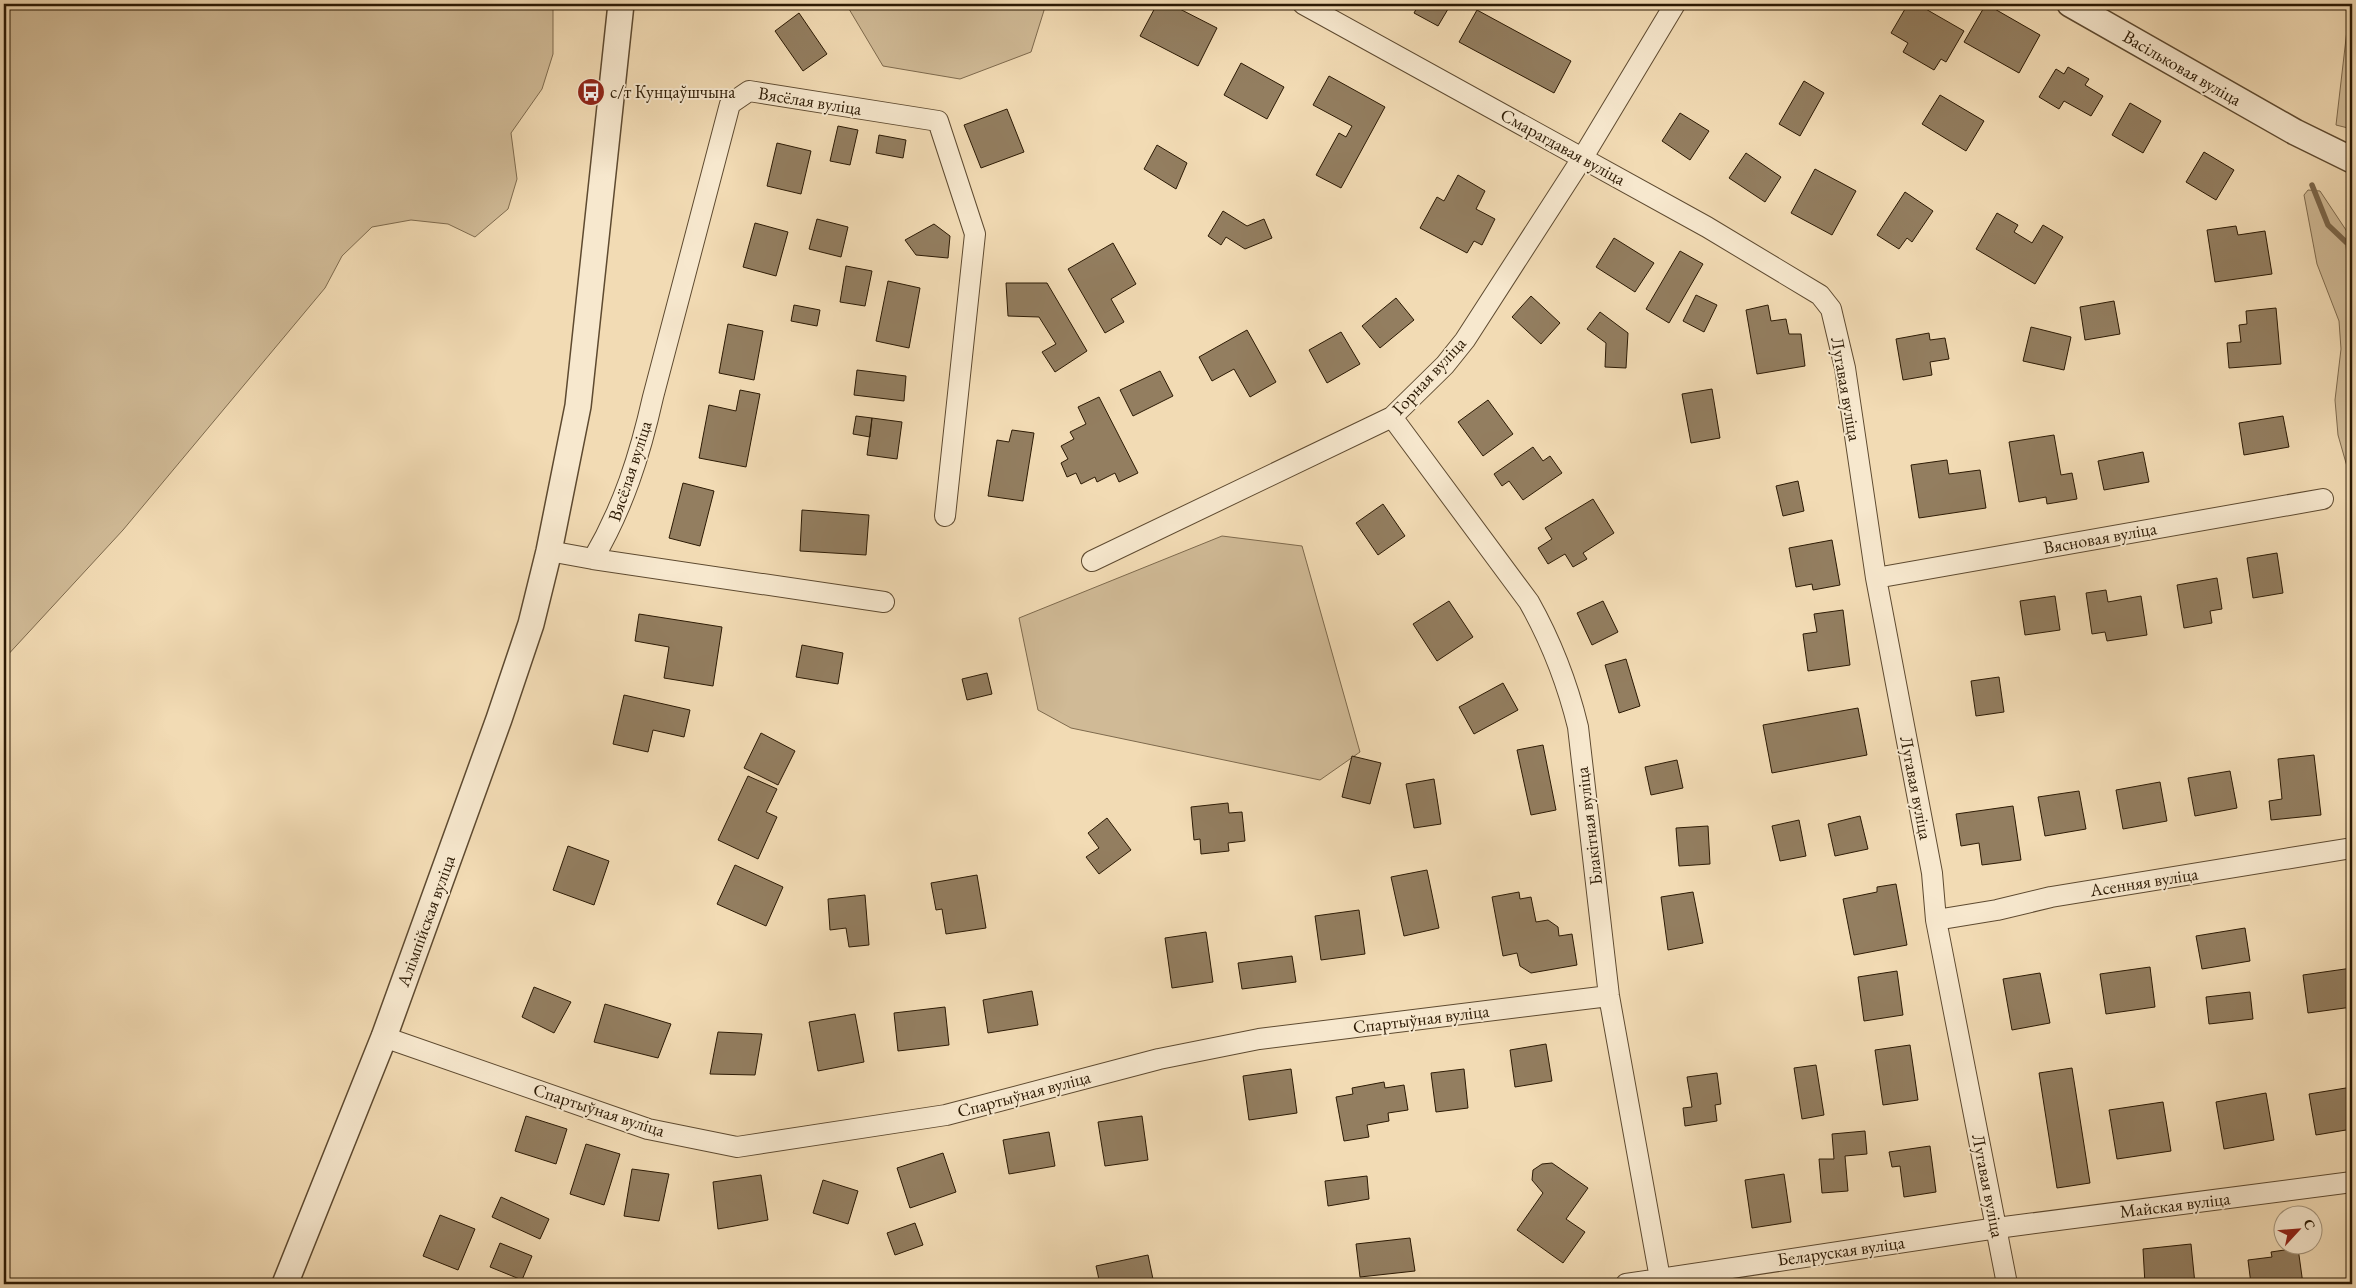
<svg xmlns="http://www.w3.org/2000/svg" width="2356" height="1288" viewBox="0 0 2356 1288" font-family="'EB Garamond',serif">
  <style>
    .green { fill: #d0ba96; stroke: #7e6a4d }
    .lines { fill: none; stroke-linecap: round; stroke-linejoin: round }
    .stream { stroke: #7b664a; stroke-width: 5.5 }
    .building { fill: #937e60; stroke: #2c1a04 }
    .minor-casing { stroke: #5e4a30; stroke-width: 22 }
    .tertiary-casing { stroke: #5e4a30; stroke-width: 28 }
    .minor { stroke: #f7e8ce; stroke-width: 20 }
    .tertiary { stroke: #f7e8ce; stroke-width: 25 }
    .labels { text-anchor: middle; stroke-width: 4; stroke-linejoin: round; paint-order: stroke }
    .street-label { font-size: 18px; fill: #2c1a04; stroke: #f7e8ce }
    .poi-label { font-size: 18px; fill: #2c1a04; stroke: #f7e8ce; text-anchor: start }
  </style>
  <rect width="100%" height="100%" fill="#f2dbb4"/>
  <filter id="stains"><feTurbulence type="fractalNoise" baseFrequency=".004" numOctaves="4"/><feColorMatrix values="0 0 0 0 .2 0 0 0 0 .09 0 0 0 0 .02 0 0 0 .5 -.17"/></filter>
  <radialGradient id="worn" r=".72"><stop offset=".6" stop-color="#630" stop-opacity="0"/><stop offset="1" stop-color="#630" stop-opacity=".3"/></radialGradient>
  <path class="green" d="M 4,4 L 553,4 L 553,54 L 542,89 L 511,133 L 517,179 L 508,209 L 475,237 L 448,224 L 411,220 L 372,227 L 342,256 L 325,288 L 123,530 L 4,659 Z
    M 846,4 L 1046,4 L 1031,52 L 960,79 L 883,66 Z
    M 2350,4 L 2352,4 L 2352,129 L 2336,125 Z
    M 2308,190 L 2320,191 L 2352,239 L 2352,484 L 2338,435 L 2335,400 L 2341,349 L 2339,321 L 2317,264 L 2304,195 Z
    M 1222,536 L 1302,546 L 1360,752 L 1320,780 L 1071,728 L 1038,710 L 1019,618 Z"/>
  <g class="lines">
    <path class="stream" d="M 2312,185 L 2328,225 L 2348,244 L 2352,278"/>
  </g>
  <path class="building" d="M 1157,4 L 1170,4 L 1217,28 L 1198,66 L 1140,36 Z
    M 1419,4 L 1451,4 L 1438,26 L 1414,13 Z
    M 1908,4 L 1917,4 L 1964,31 L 1946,62 L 1941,59 L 1934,70 L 1903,52 L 1908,43 L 1891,33 Z
    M 1986,4 L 2040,35 L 2019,73 L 1964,42 Z
    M 1477,10 L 1571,61 L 1554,93 L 1459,42 Z
    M 799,13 L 827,54 L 803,71 L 775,31 Z
    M 1241,63 L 1284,87 L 1267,119 L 1224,95 Z
    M 2068,67 L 2089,79 L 2085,85 L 2103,96 L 2091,116 L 2064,101 L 2059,109 L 2039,97 L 2056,69 L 2064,74 Z
    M 1329,76 L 1385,107 L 1341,188 L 1316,175 L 1339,133 L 1346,137 L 1352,126 L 1313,105 Z
    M 1804,81 L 1824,93 L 1800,136 L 1779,124 Z
    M 1940,95 L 1984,121 L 1966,151 L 1922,124 Z
    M 2130,103 L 2161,121 L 2143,153 L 2112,135 Z
    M 1007,109 L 1024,152 L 981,168 L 964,125 Z
    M 1680,113 L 1709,131 L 1690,160 L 1662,141 Z
    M 838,126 L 858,130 L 850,165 L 830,161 Z
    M 879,135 L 906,140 L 903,158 L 876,153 Z
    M 777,143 L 811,151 L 801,194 L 767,186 Z
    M 1157,145 L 1187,163 L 1176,189 L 1144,169 Z
    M 2204,152 L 2234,170 L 2216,200 L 2186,182 Z
    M 1746,153 L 1781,177 L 1765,202 L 1729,178 Z
    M 1815,169 L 1856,191 L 1832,235 L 1791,213 Z
    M 1458,175 L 1485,191 L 1476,209 L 1495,219 L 1482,245 L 1474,241 L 1467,253 L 1420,228 L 1437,197 L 1444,201 Z
    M 1905,192 L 1933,211 L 1912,242 L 1907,238 L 1899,249 L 1877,235 Z
    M 1223,211 L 1247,226 L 1264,219 L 1272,238 L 1245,249 L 1226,237 L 1221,245 L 1208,236 Z
    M 1997,213 L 2018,225 L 2014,232 L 2032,243 L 2043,225 L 2063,237 L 2035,284 L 1976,249 Z
    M 817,219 L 848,227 L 841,257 L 809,249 Z
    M 755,223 L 788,232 L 776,276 L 743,267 Z
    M 934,224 L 950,236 L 948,258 L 916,255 L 905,240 Z
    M 2236,226 L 2238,235 L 2265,231 L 2272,274 L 2215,282 L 2207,230 Z
    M 1614,238 L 1654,263 L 1635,292 L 1596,267 Z
    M 1113,243 L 1136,284 L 1111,299 L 1124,322 L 1105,333 L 1068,269 Z
    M 1680,251 L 1703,264 L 1669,323 L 1646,309 Z
    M 846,266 L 872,271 L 865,306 L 840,302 Z
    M 888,281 L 920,288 L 909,348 L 876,341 Z
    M 1006,283 L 1047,283 L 1087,351 L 1055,372 L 1042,352 L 1056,344 L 1039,317 L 1008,316 Z
    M 1696,295 L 1717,305 L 1704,332 L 1683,321 Z
    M 1531,296 L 1560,323 L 1541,344 L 1512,317 Z
    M 1396,298 L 1414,320 L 1380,348 L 1362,326 Z
    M 2114,301 L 2120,334 L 2085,340 L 2080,307 Z
    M 794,305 L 820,310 L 817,326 L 791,321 Z
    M 1768,305 L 1771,321 L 1786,319 L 1789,334 L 1801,334 L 1805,366 L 1757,374 L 1746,310 Z
    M 2276,308 L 2281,364 L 2229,368 L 2227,343 L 2241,342 L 2239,325 L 2247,324 L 2246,311 Z
    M 1600,312 L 1628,333 L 1626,368 L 1605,367 L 1606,343 L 1587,329 Z
    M 728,324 L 763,331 L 754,380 L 719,373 Z
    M 2031,327 L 2071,337 L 2064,370 L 2023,361 Z
    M 1247,330 L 1276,382 L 1250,397 L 1234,369 L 1212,381 L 1199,357 Z
    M 1341,332 L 1360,364 L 1327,383 L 1309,350 Z
    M 1929,333 L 1930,340 L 1945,338 L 1949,359 L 1930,362 L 1932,375 L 1903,380 L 1896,339 Z
    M 857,370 L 906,376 L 904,401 L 854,395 Z
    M 1160,371 L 1173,396 L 1133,416 L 1120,390 Z
    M 1712,389 L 1720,438 L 1691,443 L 1682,394 Z
    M 740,390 L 760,394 L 746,467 L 699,458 L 709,405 L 736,411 Z
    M 1099,397 L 1138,473 L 1119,482 L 1115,473 L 1097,482 L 1095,477 L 1081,484 L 1076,473 L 1067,477 L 1061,463 L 1068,459 L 1061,446 L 1074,439 L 1070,432 L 1086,424 L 1078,407 Z
    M 1488,400 L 1513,434 L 1483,456 L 1458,422 Z
    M 856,416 L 872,418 L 870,437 L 853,434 Z
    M 2283,416 L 2289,447 L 2244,455 L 2239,423 Z
    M 872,418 L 902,422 L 897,459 L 867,455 Z
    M 1012,430 L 1034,433 L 1023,501 L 988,496 L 997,440 L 1009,442 Z
    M 2054,435 L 2061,475 L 2072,473 L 2077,499 L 2047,504 L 2046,497 L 2019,502 L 2009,442 Z
    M 1533,447 L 1543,461 L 1550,456 L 1562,473 L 1523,500 L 1509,481 L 1502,486 L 1494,474 Z
    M 2143,452 L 2149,482 L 2104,490 L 2098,461 Z
    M 1947,460 L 1949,474 L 1980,470 L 1986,508 L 1919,518 L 1911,465 Z
    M 1798,481 L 1804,511 L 1783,516 L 1776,486 Z
    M 683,483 L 714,491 L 700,546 L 669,538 Z
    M 1593,499 L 1614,533 L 1583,553 L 1587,559 L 1573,567 L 1565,554 L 1548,564 L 1538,548 L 1552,539 L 1545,528 Z
    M 1383,504 L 1405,536 L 1378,555 L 1356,523 Z
    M 802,510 L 869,515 L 866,555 L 800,551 Z
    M 1832,540 L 1840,585 L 1813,590 L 1812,584 L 1796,587 L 1789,548 Z
    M 2277,553 L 2283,593 L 2253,598 L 2247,558 Z
    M 2217,578 L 2222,609 L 2210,611 L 2212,623 L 2184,628 L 2177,585 Z
    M 2106,590 L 2108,602 L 2141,596 L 2147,635 L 2107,641 L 2105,632 L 2092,634 L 2086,593 Z
    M 2055,596 L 2060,630 L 2025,635 L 2020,601 Z
    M 1449,601 L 1473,637 L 1437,661 L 1413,624 Z
    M 1603,601 L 1618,632 L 1592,645 L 1577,613 Z
    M 1843,610 L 1850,665 L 1808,671 L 1803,634 L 1817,632 L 1814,614 Z
    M 639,614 L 722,627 L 713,686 L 664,678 L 669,647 L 635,641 Z
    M 802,645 L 843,653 L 838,684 L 796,677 Z
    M 1626,659 L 1640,706 L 1619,713 L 1605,665 Z
    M 987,673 L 992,694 L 967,700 L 962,679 Z
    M 1999,677 L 2004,712 L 1976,716 L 1971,681 Z
    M 1503,683 L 1518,710 L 1474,734 L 1459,707 Z
    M 624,695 L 690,710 L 684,737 L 653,730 L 648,752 L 613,744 Z
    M 1858,708 L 1867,755 L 1772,773 L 1763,725 Z
    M 761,733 L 795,751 L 778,785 L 744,768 Z
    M 1543,745 L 1556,810 L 1531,815 L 1517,750 Z
    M 2314,755 L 2321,815 L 2271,820 L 2269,801 L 2282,799 L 2278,759 Z
    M 1352,756 L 1381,763 L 1370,804 L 1342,797 Z
    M 1677,760 L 1683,788 L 1651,795 L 1645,767 Z
    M 2230,771 L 2237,808 L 2195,816 L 2188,778 Z
    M 748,776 L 777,789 L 766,812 L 777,817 L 758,859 L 718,840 Z
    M 1434,779 L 1441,824 L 1414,828 L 1406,784 Z
    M 2160,782 L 2167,821 L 2123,829 L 2116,790 Z
    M 2079,791 L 2086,829 L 2045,836 L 2038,797 Z
    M 1228,803 L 1229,813 L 1242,812 L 1245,841 L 1228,843 L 1229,851 L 1201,854 L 1200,839 L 1194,840 L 1191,807 Z
    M 2013,806 L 2021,860 L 1982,865 L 1979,843 L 1961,846 L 1956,814 Z
    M 1860,816 L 1868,849 L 1835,856 L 1828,824 Z
    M 1107,818 L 1131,850 L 1099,874 L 1086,857 L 1099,848 L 1088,833 Z
    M 1799,820 L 1806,856 L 1780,861 L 1772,826 Z
    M 1708,826 L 1710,864 L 1679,866 L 1676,828 Z
    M 568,846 L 609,861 L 594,905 L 553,890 Z
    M 735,865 L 783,887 L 766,926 L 717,904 Z
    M 1427,870 L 1439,928 L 1404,936 L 1391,877 Z
    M 977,875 L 986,928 L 946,934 L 942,909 L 936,910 L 931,883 Z
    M 1896,884 L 1907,945 L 1854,955 L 1843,899 L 1877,892 L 1877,887 Z
    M 1519,892 L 1520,899 L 1531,897 L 1536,922 L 1548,920 L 1558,927 L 1559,936 L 1572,934 L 1577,965 L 1531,973 L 1520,966 L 1517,953 L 1503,956 L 1492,897 Z
    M 1693,892 L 1703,943 L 1668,950 L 1661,897 Z
    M 865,895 L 869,945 L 849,947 L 846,928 L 830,930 L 828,899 Z
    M 1359,910 L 1365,954 L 1321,960 L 1315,916 Z
    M 2245,928 L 2250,961 L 2202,969 L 2196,936 Z
    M 1206,932 L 1213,982 L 1172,988 L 1165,938 Z
    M 1292,956 L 1296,982 L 1242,989 L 1238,963 Z
    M 2150,967 L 2155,1007 L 2106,1014 L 2100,974 Z
    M 2352,968 L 2352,1007 L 2308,1013 L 2303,975 Z
    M 1897,971 L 1903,1015 L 1864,1021 L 1858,977 Z
    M 2040,973 L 2050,1023 L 2012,1030 L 2003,979 Z
    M 534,987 L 571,1002 L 554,1033 L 522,1017 Z
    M 1032,991 L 1038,1025 L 988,1033 L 983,1000 Z
    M 2250,992 L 2253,1019 L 2209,1024 L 2206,997 Z
    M 605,1004 L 671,1024 L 658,1058 L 594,1042 Z
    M 945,1007 L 949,1045 L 898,1051 L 894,1013 Z
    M 855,1014 L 864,1062 L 818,1071 L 809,1022 Z
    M 718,1032 L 762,1034 L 755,1075 L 710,1074 Z
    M 1546,1044 L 1552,1081 L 1515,1087 L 1510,1050 Z
    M 1910,1045 L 1918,1100 L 1883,1105 L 1875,1050 Z
    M 1816,1065 L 1824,1115 L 1802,1119 L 1794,1068 Z
    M 2072,1068 L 2090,1183 L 2057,1188 L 2039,1073 Z
    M 1291,1069 L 1297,1113 L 1249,1120 L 1243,1076 Z
    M 1464,1069 L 1468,1108 L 1436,1112 L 1431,1073 Z
    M 1717,1073 L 1721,1104 L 1715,1105 L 1717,1121 L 1685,1126 L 1683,1108 L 1692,1107 L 1687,1077 Z
    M 1384,1082 L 1385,1088 L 1404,1085 L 1408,1110 L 1388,1113 L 1389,1121 L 1367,1125 L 1369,1137 L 1344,1141 L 1336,1097 L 1353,1094 L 1352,1088 Z
    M 2352,1087 L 2352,1129 L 2316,1135 L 2309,1094 Z
    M 2266,1093 L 2274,1140 L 2224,1149 L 2216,1102 Z
    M 2163,1102 L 2171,1151 L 2117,1159 L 2109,1110 Z
    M 526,1116 L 567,1129 L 556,1164 L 515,1151 Z
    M 1142,1116 L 1148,1160 L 1105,1166 L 1098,1122 Z
    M 1865,1131 L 1867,1154 L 1845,1156 L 1848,1191 L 1822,1193 L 1819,1159 L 1834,1159 L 1832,1134 Z
    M 1049,1132 L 1055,1166 L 1009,1174 L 1003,1140 Z
    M 586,1144 L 620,1154 L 604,1205 L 570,1194 Z
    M 1930,1146 L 1936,1192 L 1904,1197 L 1900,1166 L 1892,1167 L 1889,1152 Z
    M 943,1153 L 956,1192 L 910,1208 L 897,1168 Z
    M 1552,1163 L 1588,1188 L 1566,1219 L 1585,1232 L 1563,1263 L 1517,1230 L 1543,1193 L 1532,1180 L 1533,1170 L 1542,1164 Z
    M 632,1169 L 669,1174 L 659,1221 L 624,1216 Z
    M 1784,1174 L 1791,1222 L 1752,1228 L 1745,1180 Z
    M 761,1175 L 768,1220 L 718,1229 L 713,1182 Z
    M 1367,1176 L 1369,1199 L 1328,1206 L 1325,1181 Z
    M 823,1180 L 858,1191 L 848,1224 L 813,1213 Z
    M 501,1197 L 549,1219 L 540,1239 L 492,1217 Z
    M 440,1215 L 475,1229 L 458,1270 L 423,1256 Z
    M 915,1223 L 923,1245 L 895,1255 L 887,1233 Z
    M 1410,1238 L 1415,1271 L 1360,1277 L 1356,1244 Z
    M 500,1243 L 532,1256 L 522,1280 L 490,1267 Z
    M 2191,1244 L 2195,1284 L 2145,1284 L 2143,1249 Z
    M 2298,1248 L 2303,1284 L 2251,1284 L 2248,1260 L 2272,1257 L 2271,1252 Z
    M 1148,1255 L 1154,1284 L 1100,1284 L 1096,1266 Z"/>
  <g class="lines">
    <g class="minor-casing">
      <path id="minor" d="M 1303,4 L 1707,227 L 1820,295 L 1831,309 L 1845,368 L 1876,578 L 1932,873 L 1936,920 L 2007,1284
        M 1392,417 L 1529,602 C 1552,643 1567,682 1578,727 L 1609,996 L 1661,1284
        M 549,551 L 593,559 L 884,602
        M 593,559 C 623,508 640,455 653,397 L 730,104 L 749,91 L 938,121 L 975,234 L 945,516
        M 1092,561 L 1392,417 L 1445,365 L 1465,340 L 1583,157 L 1675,4
        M 1876,578 L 2323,499
        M 1936,920 L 1997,910 L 2051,897 L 2352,848
        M 384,1037 L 648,1129 L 737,1147 L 946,1115 L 1159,1059 L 1259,1039 L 1609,996
        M 1626,1284 L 1997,1228 L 2352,1182"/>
    </g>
    <g class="tertiary-casing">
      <path id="tertiary" d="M 2070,4 L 2295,132 L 2352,160
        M 285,1284 L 384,1037 L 499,719 L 531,624 L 549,551 L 578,406 L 621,4"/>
    </g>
    <use href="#minor" class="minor"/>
    <use href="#tertiary" class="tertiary"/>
  </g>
  <defs>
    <g id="bus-disc" transform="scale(1.4375)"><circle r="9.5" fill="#8f2418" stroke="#f7e8ce"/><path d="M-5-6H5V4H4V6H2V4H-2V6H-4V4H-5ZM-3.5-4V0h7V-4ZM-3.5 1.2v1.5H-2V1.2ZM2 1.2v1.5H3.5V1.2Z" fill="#fff"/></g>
  </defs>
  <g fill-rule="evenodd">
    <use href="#bus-disc" x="591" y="92"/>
  </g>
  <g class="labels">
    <g class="street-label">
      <text transform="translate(2182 68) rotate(30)" y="6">Васільковая вуліца</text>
      <text transform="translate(810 101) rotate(9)" y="6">Вясёлая вуліца</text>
      <text transform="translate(1563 147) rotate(29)" y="6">Смарагдавая вуліца</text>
      <text transform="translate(1429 376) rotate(-47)" y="6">Горная вуліца</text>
      <text transform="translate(1846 389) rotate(80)" y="6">Лугавая вуліца</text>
      <text transform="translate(630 471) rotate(-72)" y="6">Вясёлая вуліца</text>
      <text transform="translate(2100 538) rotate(-10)" y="6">Вясновая вуліца</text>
      <text transform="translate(1916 788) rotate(79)" y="6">Лугавая вуліца</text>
      <text transform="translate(1589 826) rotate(-97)" y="6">Блакітная вуліца</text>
      <text transform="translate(2144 882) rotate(-9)" y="6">Асенняя вуліца</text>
      <text transform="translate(426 921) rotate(-70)" y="6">Алімпійская вуліца</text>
      <text transform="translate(1421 1019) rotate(-7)" y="6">Спартыўная вуліца</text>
      <text transform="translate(1024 1094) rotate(-15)" y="6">Спартыўная вуліца</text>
      <text transform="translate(599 1110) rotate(18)" y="6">Спартыўная вуліца</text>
      <text transform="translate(1988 1186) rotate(79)" y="6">Лугавая вуліца</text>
      <text transform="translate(2175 1205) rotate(-7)" y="6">Майская вуліца</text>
      <text transform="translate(1841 1251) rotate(-8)" y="6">Беларуская вуліца</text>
    </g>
    <g class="poi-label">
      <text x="610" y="98">с/т Кунцаўшчына</text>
    </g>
  </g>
  <rect width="2356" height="1288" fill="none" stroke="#f2dbb4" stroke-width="20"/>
  <rect x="5" y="5" width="2346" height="1278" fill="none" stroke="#2c1a04" stroke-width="2.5"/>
  <rect x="10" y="10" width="2336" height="1268" fill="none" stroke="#2c1a04"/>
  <g transform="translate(2298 1230) rotate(64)"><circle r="24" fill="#f7e8ce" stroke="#a6967d"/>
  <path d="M0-4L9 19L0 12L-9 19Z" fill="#8f2418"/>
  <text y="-8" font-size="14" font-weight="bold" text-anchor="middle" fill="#2c1a04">С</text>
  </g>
  <rect width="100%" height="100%" filter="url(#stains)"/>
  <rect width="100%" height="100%" fill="url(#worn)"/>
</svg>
